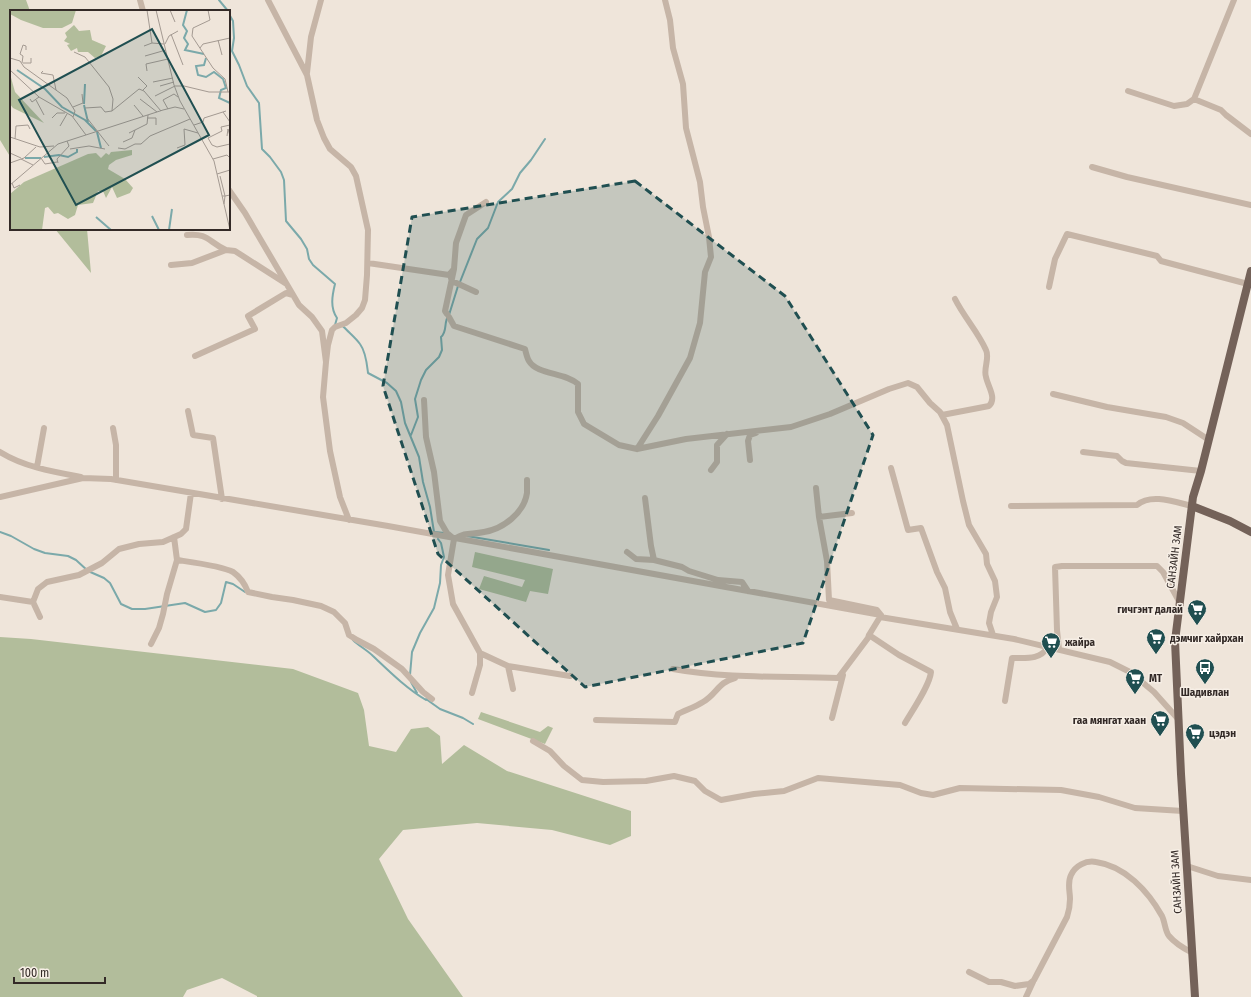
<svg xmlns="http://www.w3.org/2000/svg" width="1251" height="997" viewBox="0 0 1251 997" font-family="'Fira Sans Condensed',sans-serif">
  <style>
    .green { fill: #b2bd9b }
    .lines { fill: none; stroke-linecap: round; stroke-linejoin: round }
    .stream { stroke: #7ba9aa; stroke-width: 2 }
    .minor { stroke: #c6b5a7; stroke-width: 6 }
    .major { stroke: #746259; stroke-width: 8 }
    .marked { fill: #204f51; fill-opacity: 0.2; stroke: #204f51; stroke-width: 3; stroke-dasharray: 8 5; stroke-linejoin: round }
    .labels { text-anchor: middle; stroke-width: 3; stroke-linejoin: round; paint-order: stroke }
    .street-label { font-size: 11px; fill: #332a27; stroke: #f7efe6 }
    .poi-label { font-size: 11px; font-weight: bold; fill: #332a27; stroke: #f7efe6; text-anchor: start }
    .inset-river { fill: none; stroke: #7ba9aa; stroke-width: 2 }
    .inset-road { fill: none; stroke: #a49a92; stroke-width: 1 }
    .view { fill: #204f51; fill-opacity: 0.15; stroke: #204f51; stroke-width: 2 }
    .inset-edge { fill: none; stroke: #332a27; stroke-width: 2 }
  </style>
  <rect width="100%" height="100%" fill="#efe5da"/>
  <path class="green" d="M 0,0 L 26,0 L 30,11 L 11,11 L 11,158 L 0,140 Z
    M 55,229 L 87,229 L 91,273 Z
    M 475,552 L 553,569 L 548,594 L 530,591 L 526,602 L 479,589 L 484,576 L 522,587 L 525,580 L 472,567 Z
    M 0,637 L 31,639 L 293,669 L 358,693 L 364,710 L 369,746 L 396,752 L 411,729 L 428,727 L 440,736 L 442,764 L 464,745 L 507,771 L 631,811 L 631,836 L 610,845 L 552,830 L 477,823 L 403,830 L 379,859 L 408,919 L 463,997 L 257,997 L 257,996 L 222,978 L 187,990 L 183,997 L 0,997 Z
    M 481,712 L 540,732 L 548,726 L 553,728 L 545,744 L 478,719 Z"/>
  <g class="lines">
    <path class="stream" d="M 219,0 L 228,11
      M 229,14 L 233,21 L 234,38 L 232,51 L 239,65 L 247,86 L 259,103 L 262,149 L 270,157 L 281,172 L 284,180 L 286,221 L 301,239 L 307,249 L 309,259 L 313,265 L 335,284 C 332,296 330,308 337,318 L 335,325
      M 460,282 L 477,239 L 488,228 L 498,202 L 512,189 L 520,173 L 531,160 L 545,139
      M 342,325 C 348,332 355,337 360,344 C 366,352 367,364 368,373 L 387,383 L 396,391 L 401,402 L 405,423 L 419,457 L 423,482 L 430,507 L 434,532 L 445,533
      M 411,435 L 418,417 L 415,399 L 421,380 L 426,370 L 439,357 L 442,350 L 441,337 C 448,331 443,322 449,315 L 458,286
      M 0,532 L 11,536 L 34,549 L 45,553 L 68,556 L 76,560 L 88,571 L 104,578 L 110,583 L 121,604 L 132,609 L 145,609 L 185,603 L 205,612 L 216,610 L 221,603 L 226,582 L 233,584 L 245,592
      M 467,536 L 549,550
      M 353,640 C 359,646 367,650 373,656 C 390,672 406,688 426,700
      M 410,675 L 412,652 L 420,633 L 434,608 L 440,583 L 441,565 L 444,557 L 441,543 L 438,539
      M 411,682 L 417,693
      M 426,699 L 440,709 L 463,718 L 473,724"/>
    <path class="minor" d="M 140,0 L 143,11
      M 268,0 L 307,75 L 317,120 L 324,138 L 330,149 L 351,167 L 356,176 L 368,230 L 367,275 L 365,300 L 362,308 L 356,315 L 346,323 L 335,327 L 332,330 L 328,345 L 326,362
      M 307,73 L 311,37 L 321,0
      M 1128,91 L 1174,106 L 1187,104 L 1194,99 L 1234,0
      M 1194,99 L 1221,110 L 1226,115 L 1251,134
      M 1092,167 L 1127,177 L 1251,205
      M 229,190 L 245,213 L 299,305 L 312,317 L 322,331 L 326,362 L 323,397 L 330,451 L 340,497 L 349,520
      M 187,235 C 209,233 208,242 226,250
      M 368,263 L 449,275 L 454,269 L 456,243 L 466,215 L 486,202
      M 171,265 L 192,263 L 226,250 L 235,251 L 285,283
      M 451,278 L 452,281 L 476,292
      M 1049,287 L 1055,259 L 1067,234 L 1157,256 L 1161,261 L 1248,284
      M 447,314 L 445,311 L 454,269
      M 449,317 L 454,326 L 525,349 C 526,353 527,358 529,361 C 537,375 565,372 578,384 L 578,412 L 584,424 L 619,445 L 637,449 L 686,439 L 791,427 L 830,414 L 889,389 L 908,383 L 917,387 L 930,403 L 940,412 L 947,425 L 963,501 L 969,525 L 986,554 L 987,564 L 995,581 L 997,597 L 991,612 L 989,623 L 993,635
      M 195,356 L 255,329 L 248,316 L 286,293 L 293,295
      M 1053,394 L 1107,407 L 1166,417 L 1183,423 L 1209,440
      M 424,400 L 426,437 L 434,472 L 440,521 L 447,533 L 453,538
      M 188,411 L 193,435 L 213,438 L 222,499
      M 942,415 L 989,406 C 997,398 988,387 986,377 C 983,369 990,358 986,350 C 978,332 964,317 955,299
      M 113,428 L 116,445 L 116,480
      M 637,449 L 658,416 L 690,358 L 700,323 L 705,272 L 711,257 L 709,237 L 703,207 L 700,182 L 686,128 L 683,84 L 673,48 L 670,20 L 665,0
      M 0,452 C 24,467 54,472 81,477
      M 1083,452 L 1117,456 L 1122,461 L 1126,463 L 1201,471
      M 750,460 L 748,441 L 750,435 L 756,433
      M 37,467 L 44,428
      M 891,468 L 908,530 L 921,528 L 937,572 L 945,588 L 950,612 L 957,629
      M 711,470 L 717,462 L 717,445 L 727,434
      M 816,488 L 819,517 L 827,561 L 829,600 L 877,610 L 881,615
      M 0,497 L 83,478 L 111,479 L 388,526 L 881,615 L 880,617 L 1014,639 L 1110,662 L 1130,672 L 1154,692 L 1179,720
      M 645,498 L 651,546 L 654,560
      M 1011,506 L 1137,505 C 1151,493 1175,502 1192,506
      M 819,517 L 852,513
      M 627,552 L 636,559 L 654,560 L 682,567 L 689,571 L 718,580 L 742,582 L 748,591
      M 177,560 C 190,562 222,566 233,572 C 240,577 245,584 248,592 L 272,597 L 293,600 L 321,606 L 334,612 L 345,623 L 349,635 L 357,640 L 374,649 L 402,669 L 423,692 L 432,699
      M 0,597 L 33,602
      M 40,617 L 33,602 L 38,589 L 47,582 L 79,575 L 102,563 L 119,549 L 139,544 L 163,542 L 181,534 L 186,529 L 191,493
      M 869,635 L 899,655 L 931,672 C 930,685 912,711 905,723
      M 151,644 L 159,628 L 163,614 L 167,594 L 177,560 L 174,537
      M 1059,649 L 1057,630 L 1055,567 L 1062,566 L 1157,566 L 1163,572 L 1180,603
      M 480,653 L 508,666 L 570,676
      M 508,666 L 513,689
      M 673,669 C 728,679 783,676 838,678 L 868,638 L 869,635 L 880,617
      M 472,693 L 480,665 L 480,653 L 453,604 L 448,575 L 454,539 C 467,531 471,535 484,532 C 503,529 524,513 527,493 C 527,489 527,484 527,480
      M 1005,701 L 1012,658 C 1027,658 1040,660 1048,647
      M 832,718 L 843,675
      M 596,720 L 675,722 L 678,714 C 686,710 695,707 703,702 C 717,694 718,682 735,678
      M 533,741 L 550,751 L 564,766 L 582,780 L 603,782 L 646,781 L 674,776 L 695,781 L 705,791 L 721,800 L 754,794 L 784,791 L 818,778 L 900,785 L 921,793 L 933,795 L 960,788 L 1061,790 L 1099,797 L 1135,808 L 1183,811
      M 1187,866 L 1218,876 L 1251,880
      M 969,972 L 989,982 L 1001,982 L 1015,986 L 1029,984 L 1034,980 L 1067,917 C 1069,911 1070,906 1070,899 C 1070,891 1067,883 1071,875 C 1075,866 1086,860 1096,862 C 1125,866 1148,891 1162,916 C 1165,922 1165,931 1169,936 C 1175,943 1183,948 1191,952
      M 1026,997 L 1033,982"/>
    <path class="major" d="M 1192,506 L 1230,521 L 1251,532
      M 1195,997 L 1181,774 L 1175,641 L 1193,497 L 1201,471 L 1251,271"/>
  </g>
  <path class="marked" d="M 635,181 L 785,296 L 873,435 L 803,643 L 585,687 L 438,554 L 383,386 L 412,217 Z"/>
  <defs>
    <g id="supermarket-pin" transform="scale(1)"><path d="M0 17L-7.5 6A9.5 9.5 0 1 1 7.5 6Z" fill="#204f51" stroke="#f7efe6"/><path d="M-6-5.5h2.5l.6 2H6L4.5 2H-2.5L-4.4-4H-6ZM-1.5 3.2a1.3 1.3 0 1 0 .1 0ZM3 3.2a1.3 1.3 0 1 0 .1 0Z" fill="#fff"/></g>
    <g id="bus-pin" transform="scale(1)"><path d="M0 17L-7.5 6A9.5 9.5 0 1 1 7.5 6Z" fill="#204f51" stroke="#f7efe6"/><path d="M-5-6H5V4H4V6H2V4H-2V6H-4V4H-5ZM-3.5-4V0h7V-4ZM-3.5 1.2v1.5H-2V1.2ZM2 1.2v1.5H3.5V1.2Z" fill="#fff"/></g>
  </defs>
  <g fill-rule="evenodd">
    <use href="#supermarket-pin" x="1197" y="609"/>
    <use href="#supermarket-pin" x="1156" y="638"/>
    <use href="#supermarket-pin" x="1051" y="642"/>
    <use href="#bus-pin" x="1205" y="668"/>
    <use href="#supermarket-pin" x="1135" y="678"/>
    <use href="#supermarket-pin" x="1160" y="720"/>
    <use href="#supermarket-pin" x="1195" y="733"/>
  </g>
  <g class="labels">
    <g class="street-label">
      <text transform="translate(1174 557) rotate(-83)" y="4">САНЗАЙН ЗАМ</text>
      <text transform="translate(1176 882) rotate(-93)" y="4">САНЗАЙН ЗАМ</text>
    </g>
    <g class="poi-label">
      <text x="1183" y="613" text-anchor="end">гичгэнт далай</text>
      <text x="1170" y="642">дэмчиг хайрхан</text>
      <text x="1065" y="646">жайра</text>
      <text x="1149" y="682">MT</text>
      <text x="1205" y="696" text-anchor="middle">Шадивлан</text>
      <text x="1146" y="724" text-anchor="end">гаа мянгат хаан</text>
      <text x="1209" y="737">цэдэн</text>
    </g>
  </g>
  <g transform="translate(10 10)">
    <rect width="220" height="220" fill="#efe5da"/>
    <path d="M 0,0 L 66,0 L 62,13 L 52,18 L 33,18 L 11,10 L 0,4 ZM 64,15 L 69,21 L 80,20 L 82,30 L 96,36 L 91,46 L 85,48 L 78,42 L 68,42 L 67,38 L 61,41 L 57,35 L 60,34 L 54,31 L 57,27 L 55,23 ZM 0,64 L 5,82 L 34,113 L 3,98 L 0,94 ZM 122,140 L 122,145 L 106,150 L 99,155 L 98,159 L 115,169 L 123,178 L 120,183 L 107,188 L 102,177 L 96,188 L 93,181 L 88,181 L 83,193 L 68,195 L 65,205 L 58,209 L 48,203 L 44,204 L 38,197 L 35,198 L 32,220 L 0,220 L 0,184 L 14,172 L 78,144 L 86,143 L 91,148 L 96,143 L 99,145 L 101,142 Z" fill="#b2bd9b"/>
    <path class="inset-river" d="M 177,0 L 173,15 L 177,21 L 174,28 L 178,34 L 175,40 L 194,44M 196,48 L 194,55 L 186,56 L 188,65 L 196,67 L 204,62 L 213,69 L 216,78 L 211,80 L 209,88 L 220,93M 7,60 L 35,79 L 52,97 L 75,110 L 86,121M 74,94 L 75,74M 74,95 L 78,112M 87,122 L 91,138M 34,147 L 49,145 L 58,147 L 67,142 L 67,139M 15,148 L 31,148M 142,206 L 149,220M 86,207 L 101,220M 159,220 L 162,199"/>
    <path class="inset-road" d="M 146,0 L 164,75 L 170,91 L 204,151 L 220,220M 160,0 L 165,12M 198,0 L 200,10 L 183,18 L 182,26 L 203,58 L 215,69 L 218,82M 161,24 L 173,55M 208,30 L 212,45M 142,33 L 154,34M 155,34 L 159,26 L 168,21M 134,36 L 142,33 L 137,0M 190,38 L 193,34 L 220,28M 64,42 L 75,47 L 99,77 L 103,89 L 102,101M 135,46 L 156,40M 0,48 L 10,51 L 14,57 L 57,88 L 65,101 L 63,107M 12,53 L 13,46 L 10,44 L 13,35 L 16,36 L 16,40M 13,53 L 21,53 L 21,48M 0,60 L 29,87 L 62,106 L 76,125M 33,61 L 31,63 L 43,65 L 46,80M 137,61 L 136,54 L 158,49M 128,67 L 137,76 L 133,80M 143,72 L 163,68M 150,76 L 164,72M 165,76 L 174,76 L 199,82 L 220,82M 145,86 L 165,76M 20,89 L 22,92 L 29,87M 130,89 L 147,102M 26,90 L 34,105M 124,95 L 133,106M 63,97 L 73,93 L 72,84M 75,98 L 91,97 L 95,102 L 102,101 L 129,79 L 134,81 L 151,101M 158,99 L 153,90 L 164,84 L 168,87M 213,102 L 220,112M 42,108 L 47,103 L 55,103M 77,108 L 99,136M 137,108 L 146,108 L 146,115M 184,115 L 193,112 L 194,108 L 216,101M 220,115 L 211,117 L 212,121 L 198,128 L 202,135 L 207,137 L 220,134M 50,116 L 57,104M 119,123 L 137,114 L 138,105M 217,126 L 218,119 L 220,126M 0,127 L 30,137 L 44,136M 5,129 L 6,116 L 18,115 L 20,119M 113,132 L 122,128 L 125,120M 108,138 L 115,139 L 125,134 L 131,134 L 140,126 L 180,109M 167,138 L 175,135 L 174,119 L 188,123M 60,139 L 79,136 L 95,139M 0,143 L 11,148M 31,148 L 35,154 L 47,152M 11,149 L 23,155M 203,149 L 217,145 L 220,148M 0,153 L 14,148 L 26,137M 48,153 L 47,149 L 59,136 L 57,131M 207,164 L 220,160M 210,166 L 215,186 L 212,186M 2,173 L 4,178 L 10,175M 0,175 L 48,134 L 153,100 L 165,97 L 174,99M 214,194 L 215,186 L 220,185"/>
    <path class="view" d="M 142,19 L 199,125 L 66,195 L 9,90 Z"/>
    <rect width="220" height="220" class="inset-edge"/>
  </g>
  <path d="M14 977v6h91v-6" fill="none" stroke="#332a27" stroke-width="2"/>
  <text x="20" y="977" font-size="12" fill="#332a27" stroke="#f7efe6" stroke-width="3" paint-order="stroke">100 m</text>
</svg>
